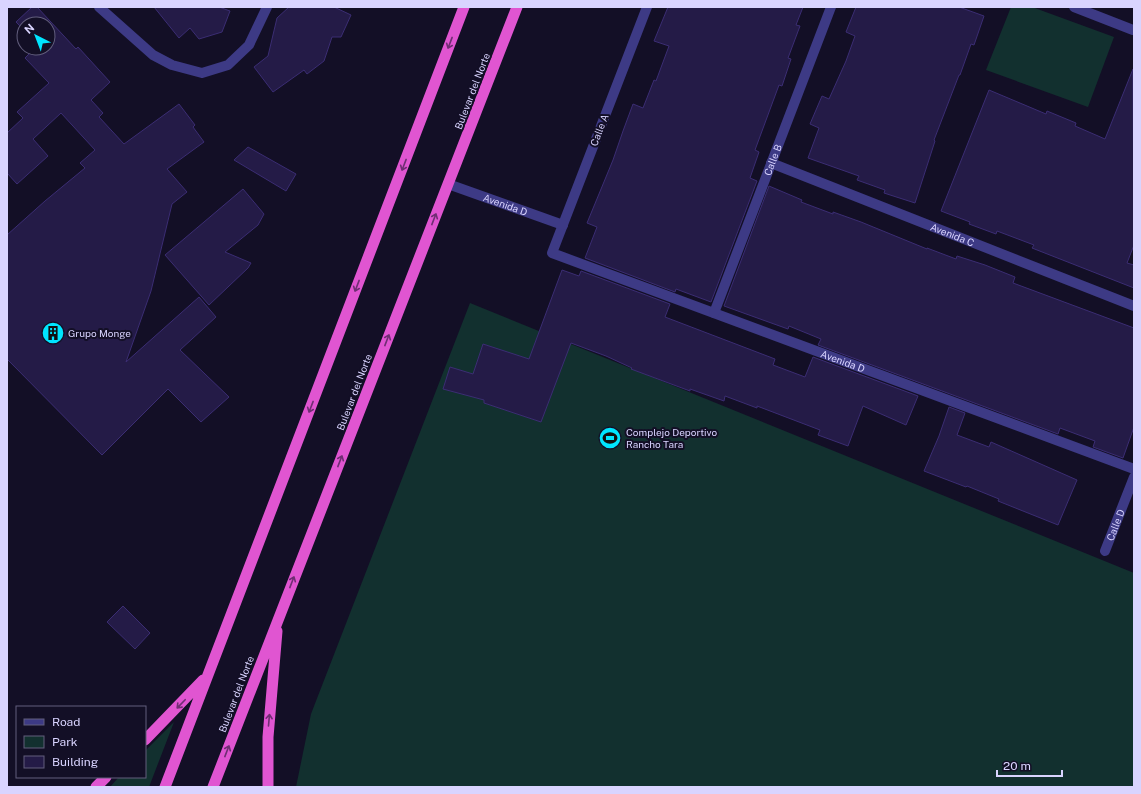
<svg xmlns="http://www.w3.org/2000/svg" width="1141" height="794" viewBox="0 0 1141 794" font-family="'Public Sans',sans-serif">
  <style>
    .green { fill: #12302f }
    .building { fill: #241b47; stroke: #3b2d73 }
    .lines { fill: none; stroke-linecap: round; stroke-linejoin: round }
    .minor { stroke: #3d3a85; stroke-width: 10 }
    .trunk { stroke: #e055d1; stroke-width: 11 }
    .oneway { stroke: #6f2e73 }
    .labels { text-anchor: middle; stroke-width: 4; stroke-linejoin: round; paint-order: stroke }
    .street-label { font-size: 10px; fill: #d9d4ff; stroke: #130f26 }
    .poi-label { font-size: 10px; fill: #d9d4ff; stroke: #130f26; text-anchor: start }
  </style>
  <rect width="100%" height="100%" fill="#130f26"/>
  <path class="green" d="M 1011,7 L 1032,7 L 1114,37 L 1088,107 L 986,70 Z
    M 470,303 L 1134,573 L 1134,787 L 296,787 L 311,714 Z
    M 174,722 L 149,787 L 110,787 L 119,777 L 145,777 L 145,751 Z"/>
  <path class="building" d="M 32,7 L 37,7 L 76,49 L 78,47 L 110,82 L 91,100 L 103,113 L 99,117 L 124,144 L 179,104 L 195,125 L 193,127 L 204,142 L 167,169 L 187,192 L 172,204 L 151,291 L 126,362 L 199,297 L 216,317 L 180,350 L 229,397 L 201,422 L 168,389 L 102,455 L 7,359 L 7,235 L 45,201 L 85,168 L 80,163 L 95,150 L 61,113 L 33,139 L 48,156 L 17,184 L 7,173 L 7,133 L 23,118 L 17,112 L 49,83 L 25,58 L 35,48 L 48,48 L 48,24 L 24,24 L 24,30 L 16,22 Z
    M 154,7 L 219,7 L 230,11 L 222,32 L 199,39 L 190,28 L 179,38 Z
    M 289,7 L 334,7 L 351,15 L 341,37 L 332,37 L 324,61 L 307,74 L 304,70 L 273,92 L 254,67 L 268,56 L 277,18 Z
    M 668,7 L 803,7 L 796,25 L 800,26 L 788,58 L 791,59 L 782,86 L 779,85 L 755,150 L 759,152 L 750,178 L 757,181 L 711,302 L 676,289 L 675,292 L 585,258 L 597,227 L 587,223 L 613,160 L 623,131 L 633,104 L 643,108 L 654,80 L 656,81 L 669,46 L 654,41 Z
    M 856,7 L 959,7 L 984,16 L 974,45 L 971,44 L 960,75 L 959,75 L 934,140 L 935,141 L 915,203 L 884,193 L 885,190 L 857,180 L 859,176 L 808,158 L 819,128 L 810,124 L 822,96 L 829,99 L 846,61 L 855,36 L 846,32 Z
    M 1133,69 L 1134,245 L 1127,263 L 1134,265 L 1134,288 L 1032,248 L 1034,245 L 997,231 L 996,234 L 969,224 L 970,222 L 941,211 L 989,90 L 1046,114 L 1047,111 L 1076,123 L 1075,126 L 1105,139 Z
    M 248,147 L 296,174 L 286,191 L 234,160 Z
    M 769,186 L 802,200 L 801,202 L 833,214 L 833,212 L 861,222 L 927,249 L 927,248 L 956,259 L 957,256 L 985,265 L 1015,277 L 1013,283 L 1134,328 L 1134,427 L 1123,458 L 1093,447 L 1095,441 L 1060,428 L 1058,434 L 818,345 L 821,339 L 789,326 L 788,329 L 724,306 Z
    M 243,189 L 264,214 L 258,225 L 225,252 L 251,263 L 248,268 L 209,305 L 165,255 Z
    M 562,270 L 579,276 L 581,271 L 670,304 L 665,317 L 775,359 L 773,365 L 805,377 L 813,357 L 918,396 L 906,425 L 863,406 L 848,446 L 818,435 L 820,430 L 757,406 L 757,408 L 725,396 L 724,401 L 690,389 L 690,391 L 631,369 L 632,368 L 606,356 L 571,343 L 541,422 L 484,403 L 484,400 L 443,389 L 450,367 L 473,374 L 483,344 L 529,359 Z
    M 949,407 L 965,413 L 957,435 L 989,447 L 991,442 L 1077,480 L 1058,525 L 998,501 L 999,499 L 967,486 L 966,487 L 924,471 L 939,436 Z
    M 123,606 L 150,633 L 135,649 L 107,622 Z"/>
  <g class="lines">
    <g class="minor">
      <path d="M 99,7 L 153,55 L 172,65 L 202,73 L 228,65 L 249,45 L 267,7"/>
      <path id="s1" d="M 647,7 L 552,253 L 1134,469"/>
      <path d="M 1074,7 L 1133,30"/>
      <path id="s2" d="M 771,163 L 1134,306"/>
      <path id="s3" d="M 448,184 L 563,225"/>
      <path id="s4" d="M 714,313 L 831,7"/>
      <path id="s5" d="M 1105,551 L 1134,477"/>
    </g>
    <path class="trunk" d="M 145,740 L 203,680
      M 96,787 L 106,777
      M 165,787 L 464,7
      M 213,787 L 517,7
      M 268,787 L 268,737 L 277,631"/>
  </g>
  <defs><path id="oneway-shaft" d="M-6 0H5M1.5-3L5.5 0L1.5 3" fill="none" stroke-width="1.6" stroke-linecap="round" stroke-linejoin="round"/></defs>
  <g class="oneway">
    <use href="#oneway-shaft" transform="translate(450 43) rotate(111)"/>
    <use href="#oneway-shaft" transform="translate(404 165) rotate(111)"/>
    <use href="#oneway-shaft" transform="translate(434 219) rotate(-69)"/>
    <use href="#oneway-shaft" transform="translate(357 286) rotate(111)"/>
    <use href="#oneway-shaft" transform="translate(387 340) rotate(-69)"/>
    <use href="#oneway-shaft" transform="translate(311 407) rotate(111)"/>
    <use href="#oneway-shaft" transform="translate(340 461) rotate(-69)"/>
    <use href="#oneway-shaft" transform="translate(292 582) rotate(-69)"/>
    <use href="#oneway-shaft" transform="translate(181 704) rotate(134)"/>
    <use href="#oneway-shaft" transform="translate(269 720) rotate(-85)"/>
    <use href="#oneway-shaft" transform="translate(227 751) rotate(-69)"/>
  </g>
  <defs>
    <g id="building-disc" transform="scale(1.15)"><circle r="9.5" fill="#00e5ff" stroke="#130f26"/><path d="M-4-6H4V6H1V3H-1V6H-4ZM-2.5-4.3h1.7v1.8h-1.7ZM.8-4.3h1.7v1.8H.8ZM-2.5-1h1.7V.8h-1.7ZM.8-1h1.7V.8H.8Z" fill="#111"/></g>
    <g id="stadium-disc" transform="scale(1.15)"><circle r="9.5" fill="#00e5ff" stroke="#130f26"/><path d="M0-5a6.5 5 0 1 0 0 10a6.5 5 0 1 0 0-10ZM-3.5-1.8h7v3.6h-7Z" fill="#111"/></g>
  </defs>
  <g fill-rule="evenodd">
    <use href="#building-disc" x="53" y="333"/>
    <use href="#stadium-disc" x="610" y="438"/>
  </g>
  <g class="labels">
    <g class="street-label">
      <text transform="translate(472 91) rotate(-69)" y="4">Bulevar del Norte</text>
      <text transform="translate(599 130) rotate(-69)" y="4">Calle A</text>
      <text dy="4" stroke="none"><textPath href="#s4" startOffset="164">Calle B</textPath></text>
      <text dy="4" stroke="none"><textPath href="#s3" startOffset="61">Avenida D</textPath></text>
      <text dy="4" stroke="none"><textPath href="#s2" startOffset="195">Avenida C</textPath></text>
      <text dy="4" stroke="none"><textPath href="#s1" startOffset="574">Avenida D</textPath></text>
      <text transform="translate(354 392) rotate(-69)" y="4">Bulevar del Norte</text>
      <text dy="4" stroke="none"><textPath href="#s5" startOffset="28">Calle D</textPath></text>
      <text transform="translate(236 694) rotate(-69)" y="4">Bulevar del Norte</text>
    </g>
    <g class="poi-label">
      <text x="68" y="337">Grupo Monge</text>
      <text x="626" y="436">Complejo Deportivo<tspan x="626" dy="12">Rancho Tara</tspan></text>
    </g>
  </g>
  <rect width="1141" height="794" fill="none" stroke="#d9d4ff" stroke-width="16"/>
  <rect x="16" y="706" width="130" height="72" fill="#130f26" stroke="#625e7d"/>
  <rect x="24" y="719" width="20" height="6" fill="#3d3a85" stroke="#625e7d"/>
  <text x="52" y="726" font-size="12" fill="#d9d4ff">Road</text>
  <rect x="24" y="736" width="20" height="12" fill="#12302f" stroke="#625e7d"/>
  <text x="52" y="746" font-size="12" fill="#d9d4ff">Park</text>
  <rect x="24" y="756" width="20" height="12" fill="#241b47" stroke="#625e7d"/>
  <text x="52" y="766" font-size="12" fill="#d9d4ff">Building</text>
  <g transform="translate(36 36) rotate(318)"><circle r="19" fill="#130f26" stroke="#625e7d"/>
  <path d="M0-3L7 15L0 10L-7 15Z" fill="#00e5ff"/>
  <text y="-6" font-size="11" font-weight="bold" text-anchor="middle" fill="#d9d4ff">N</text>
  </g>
  <path d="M997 770v6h65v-6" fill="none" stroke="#d9d4ff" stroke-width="2"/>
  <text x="1003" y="770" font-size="12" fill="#d9d4ff" stroke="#130f26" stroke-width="3" paint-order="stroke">20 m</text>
</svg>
